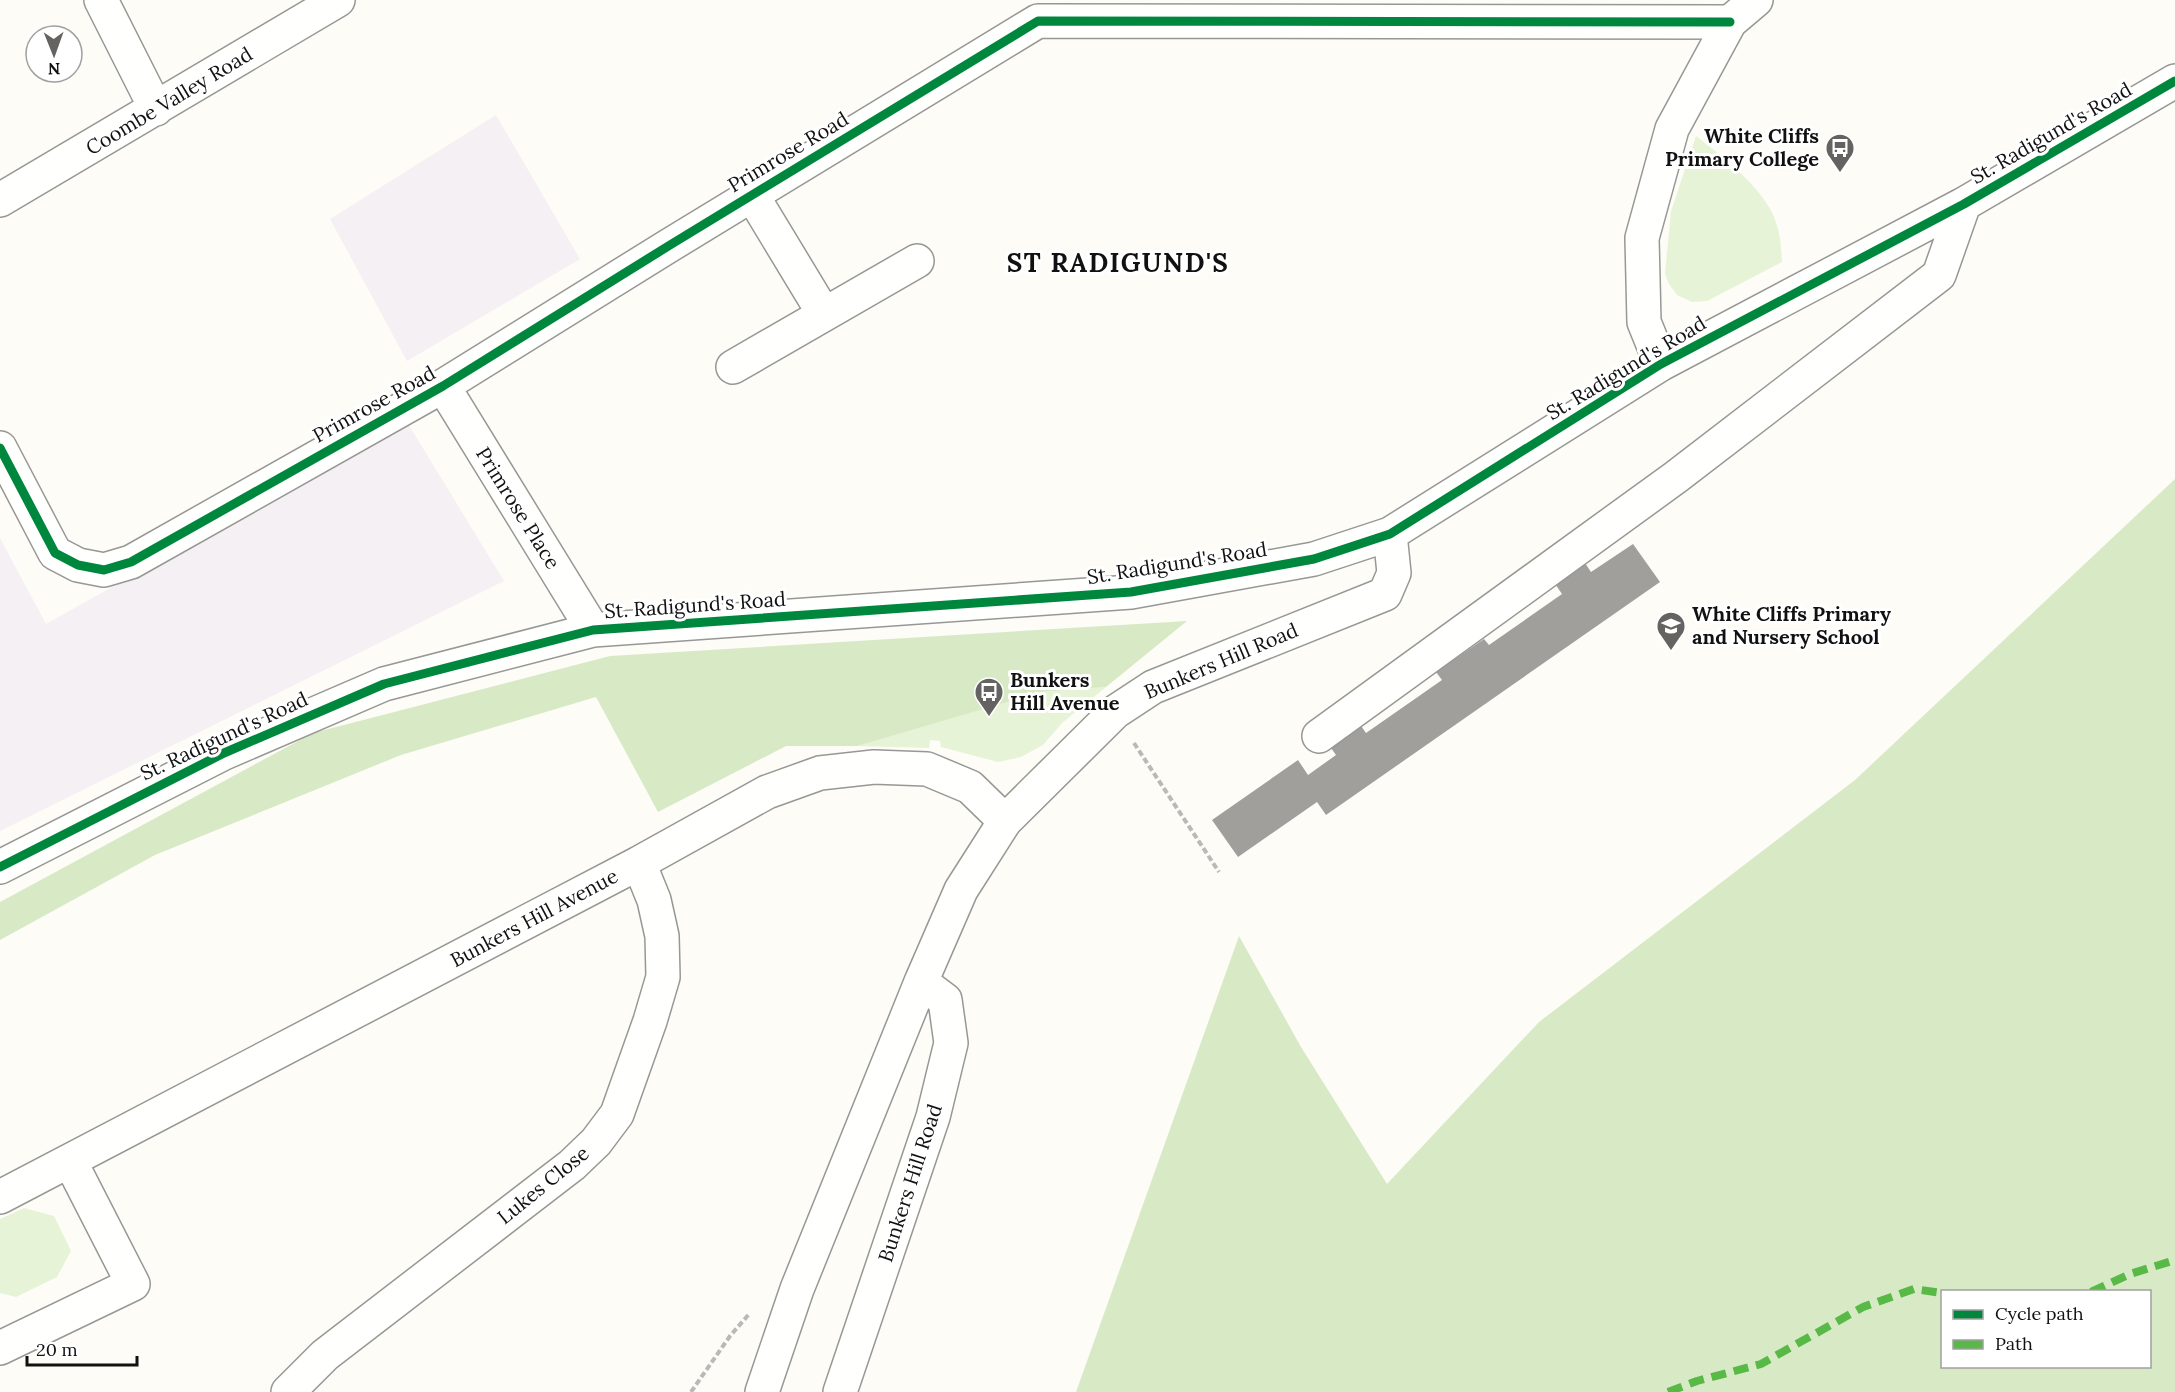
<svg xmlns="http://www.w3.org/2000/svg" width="2175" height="1392" viewBox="0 0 2175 1392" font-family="Lora,serif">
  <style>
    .industrial { fill: #f5f0f3 }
    .green { fill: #e7f3d7 }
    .forest { fill: #d8eac5; fill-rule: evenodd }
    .building { fill: #a19f9c }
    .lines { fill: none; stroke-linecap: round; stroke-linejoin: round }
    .minor-casing { stroke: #979795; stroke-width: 36 }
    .path { stroke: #b9b9b8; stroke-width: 4; stroke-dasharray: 6 3; stroke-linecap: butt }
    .minor { stroke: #fffffe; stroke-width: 33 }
    .quiet { stroke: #58b947; stroke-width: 8; stroke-dasharray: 15 8; stroke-linecap: butt }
    .cycleway-casing { stroke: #fff; stroke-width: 13 }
    .cycleway { stroke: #00873e; stroke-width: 9 }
    .labels { text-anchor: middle; stroke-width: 6; stroke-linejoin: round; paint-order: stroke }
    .street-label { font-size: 20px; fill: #111; stroke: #fff }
    .poi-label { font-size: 20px; font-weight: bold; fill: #111; stroke: #fff; text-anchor: start }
    .district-label { font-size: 26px; font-weight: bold; letter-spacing: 1.5px; fill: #111; stroke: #fff }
  </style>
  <rect width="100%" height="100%" fill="#fdfcf7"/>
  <path class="industrial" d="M 496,115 L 580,259 L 407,361 L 330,219 Z
    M 407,422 L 504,581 L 0,831 L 0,538 L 46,624 Z"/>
  <path class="green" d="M 1696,136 C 1724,158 1770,192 1778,229 C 1781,239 1781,251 1782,262 L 1707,301 L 1692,302 L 1677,295 L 1669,284 L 1665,274 L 1671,211 Z
    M 1106,687 L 1062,723 L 1043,745 L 1021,757 L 998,762 L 941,747 L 940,741 L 930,740 L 929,748 L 857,746 L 920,718 L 1041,692 Z
    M 24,1208 L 54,1216 L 71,1251 L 57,1277 L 16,1297 L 0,1293 L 0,1219 Z"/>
  <path class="forest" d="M 2175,479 L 2175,1392 L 1076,1392 L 1239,936 L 1301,1047 L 1387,1184 L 1539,1022 L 1855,780 ZM 1942,1292 L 2150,1292 L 2150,1366 L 1942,1366 Z
    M 1187,621 L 1106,687 L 1041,692 L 857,746 L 786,746 L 658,812 L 596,697 L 401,755 L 155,855 L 0,940 L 0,902 L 313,733 L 610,656 Z"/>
  <path class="building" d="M 1633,544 L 1660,582 L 1326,815 L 1317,802 L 1238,857 L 1212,820 L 1298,760 L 1308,775 L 1336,755 L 1326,741 L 1357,720 L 1366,733 L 1442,680 L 1436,672 L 1484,639 L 1489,645 L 1562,594 L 1551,578 L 1581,557 L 1591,572 Z"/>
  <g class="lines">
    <g class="minor-casing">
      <path id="minor" d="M 101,0 L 156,109
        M 752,195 L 824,314
        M 0,200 L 338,0
        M 1661,364 L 1644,322 L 1642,238 L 1672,129 L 1730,22 L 1756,0
        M 733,367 L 917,261
        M 443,386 L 593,630
        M 0,448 L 55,553 L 78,565 L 104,570 L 131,562 L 443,386 L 670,245 L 1038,21 L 1730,22
        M 1319,736 L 1676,477 L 1939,275 L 1964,204
        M 0,867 L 224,753 L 384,684 L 593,630 L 1131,592 L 1314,559 L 1390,534 L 1661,364 L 1964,204 L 2175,81
        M 0,1197 L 639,863 L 767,792 L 820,773 L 874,767 L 927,769 L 970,787 L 1005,821
        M 0,1348 L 133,1284 L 70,1161
        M 288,1392 L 325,1355 L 572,1165 L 596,1142 L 617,1114 L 650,1021 L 663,977 L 662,936 L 654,900 L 639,863
        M 762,1392 L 797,1289 L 921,982 L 961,890 L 1005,821 L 1115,712 L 1153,687 L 1385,594 L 1394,573 L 1390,534
        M 840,1392 L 933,1117 L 951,1043 L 945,1000 L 921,982"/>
    </g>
    <path class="path" d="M 1134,743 L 1219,872
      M 691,1392 L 730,1336 L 750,1313"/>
    <use href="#minor" class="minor"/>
    <path class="quiet" d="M 2091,1292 L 2130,1274 L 2175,1260
      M 1668,1392 L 1697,1381 L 1761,1364 L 1863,1307 L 1914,1289 L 1942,1293"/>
    <g class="cycleway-casing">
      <path id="cycleway" d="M 0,448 L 55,553 L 78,565 L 104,570 L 131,562 L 443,386 L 670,245 L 1038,21 L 1730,22
        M 0,867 L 224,753 L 384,684 L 593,630 L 1131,592 L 1314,559 L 1390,534 L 1661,364 L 1964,204 L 2175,81"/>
    </g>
    <use href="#cycleway" class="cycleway"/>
  </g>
  <defs>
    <g id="bus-pin" transform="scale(1.5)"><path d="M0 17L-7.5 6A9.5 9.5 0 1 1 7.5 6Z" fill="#646362" stroke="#fff"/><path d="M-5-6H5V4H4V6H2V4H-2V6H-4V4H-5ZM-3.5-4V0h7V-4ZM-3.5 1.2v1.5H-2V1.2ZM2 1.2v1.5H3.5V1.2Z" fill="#fff"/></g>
    <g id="school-pin" transform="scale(1.5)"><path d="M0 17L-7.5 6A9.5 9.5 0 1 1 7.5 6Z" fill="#646362" stroke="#fff"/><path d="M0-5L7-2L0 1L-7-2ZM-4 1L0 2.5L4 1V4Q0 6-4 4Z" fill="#fff"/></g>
  </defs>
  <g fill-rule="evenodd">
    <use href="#bus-pin" x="1840" y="148"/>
    <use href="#school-pin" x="1671" y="626"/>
    <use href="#bus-pin" x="989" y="692"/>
  </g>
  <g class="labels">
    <g class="street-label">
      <text transform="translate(169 101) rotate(-31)" y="7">Coombe Valley Road</text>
      <text transform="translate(2051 133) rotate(-30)" y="7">St. Radigund's Road</text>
      <text transform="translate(788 152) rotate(-31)" y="7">Primrose Road</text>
      <text transform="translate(1626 368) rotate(-31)" y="7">St. Radigund's Road</text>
      <text transform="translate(374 404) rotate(-29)" y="7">Primrose Road</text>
      <text transform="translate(518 508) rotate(58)" y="7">Primrose Place</text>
      <text transform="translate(1177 563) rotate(-9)" y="7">St. Radigund's Road</text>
      <text transform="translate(695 605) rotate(-4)" y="7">St. Radigund's Road</text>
      <text transform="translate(1221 661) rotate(-23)" y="7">Bunkers Hill Road</text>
      <text transform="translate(224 736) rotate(-25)" y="7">St. Radigund's Road</text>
      <text transform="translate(534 918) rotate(-28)" y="7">Bunkers Hill Avenue</text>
      <text transform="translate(910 1183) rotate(-72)" y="7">Bunkers Hill Road</text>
      <text transform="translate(543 1185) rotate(-39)" y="7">Lukes Close</text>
    </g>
    <g class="poi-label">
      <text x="1819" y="143" text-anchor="end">White Cliffs<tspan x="1819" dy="23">Primary College</tspan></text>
      <text x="1692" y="621">White Cliffs Primary<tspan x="1692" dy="23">and Nursery School</tspan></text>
      <text x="1010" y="687">Bunkers<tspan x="1010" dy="23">Hill Avenue</tspan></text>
    </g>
    <g class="district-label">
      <text x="1118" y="272">ST RADIGUND'S</text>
    </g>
  </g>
  <rect x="1941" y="1290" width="210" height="78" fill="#ffffff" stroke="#a0a0a0" stroke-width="1.5"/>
  <rect x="1953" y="1310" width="30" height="9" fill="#00873e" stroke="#a0a0a0" stroke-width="1.5"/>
  <text x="1995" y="1320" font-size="18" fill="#111111">Cycle path</text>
  <rect x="1953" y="1340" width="30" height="9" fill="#58b947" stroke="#a0a0a0" stroke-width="1.5"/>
  <text x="1995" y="1350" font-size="18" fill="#111111">Path</text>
  <g transform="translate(54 54) rotate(179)"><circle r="28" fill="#ffffff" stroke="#a0a0a0" stroke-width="1.5"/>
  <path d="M0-4.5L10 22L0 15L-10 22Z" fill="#646362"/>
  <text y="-9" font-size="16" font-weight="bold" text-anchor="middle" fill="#111111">N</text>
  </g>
  <path d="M27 1356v9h110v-9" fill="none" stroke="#111111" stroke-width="3"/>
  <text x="36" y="1356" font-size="18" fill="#111111" stroke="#ffffff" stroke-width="4.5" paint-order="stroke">20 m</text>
</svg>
